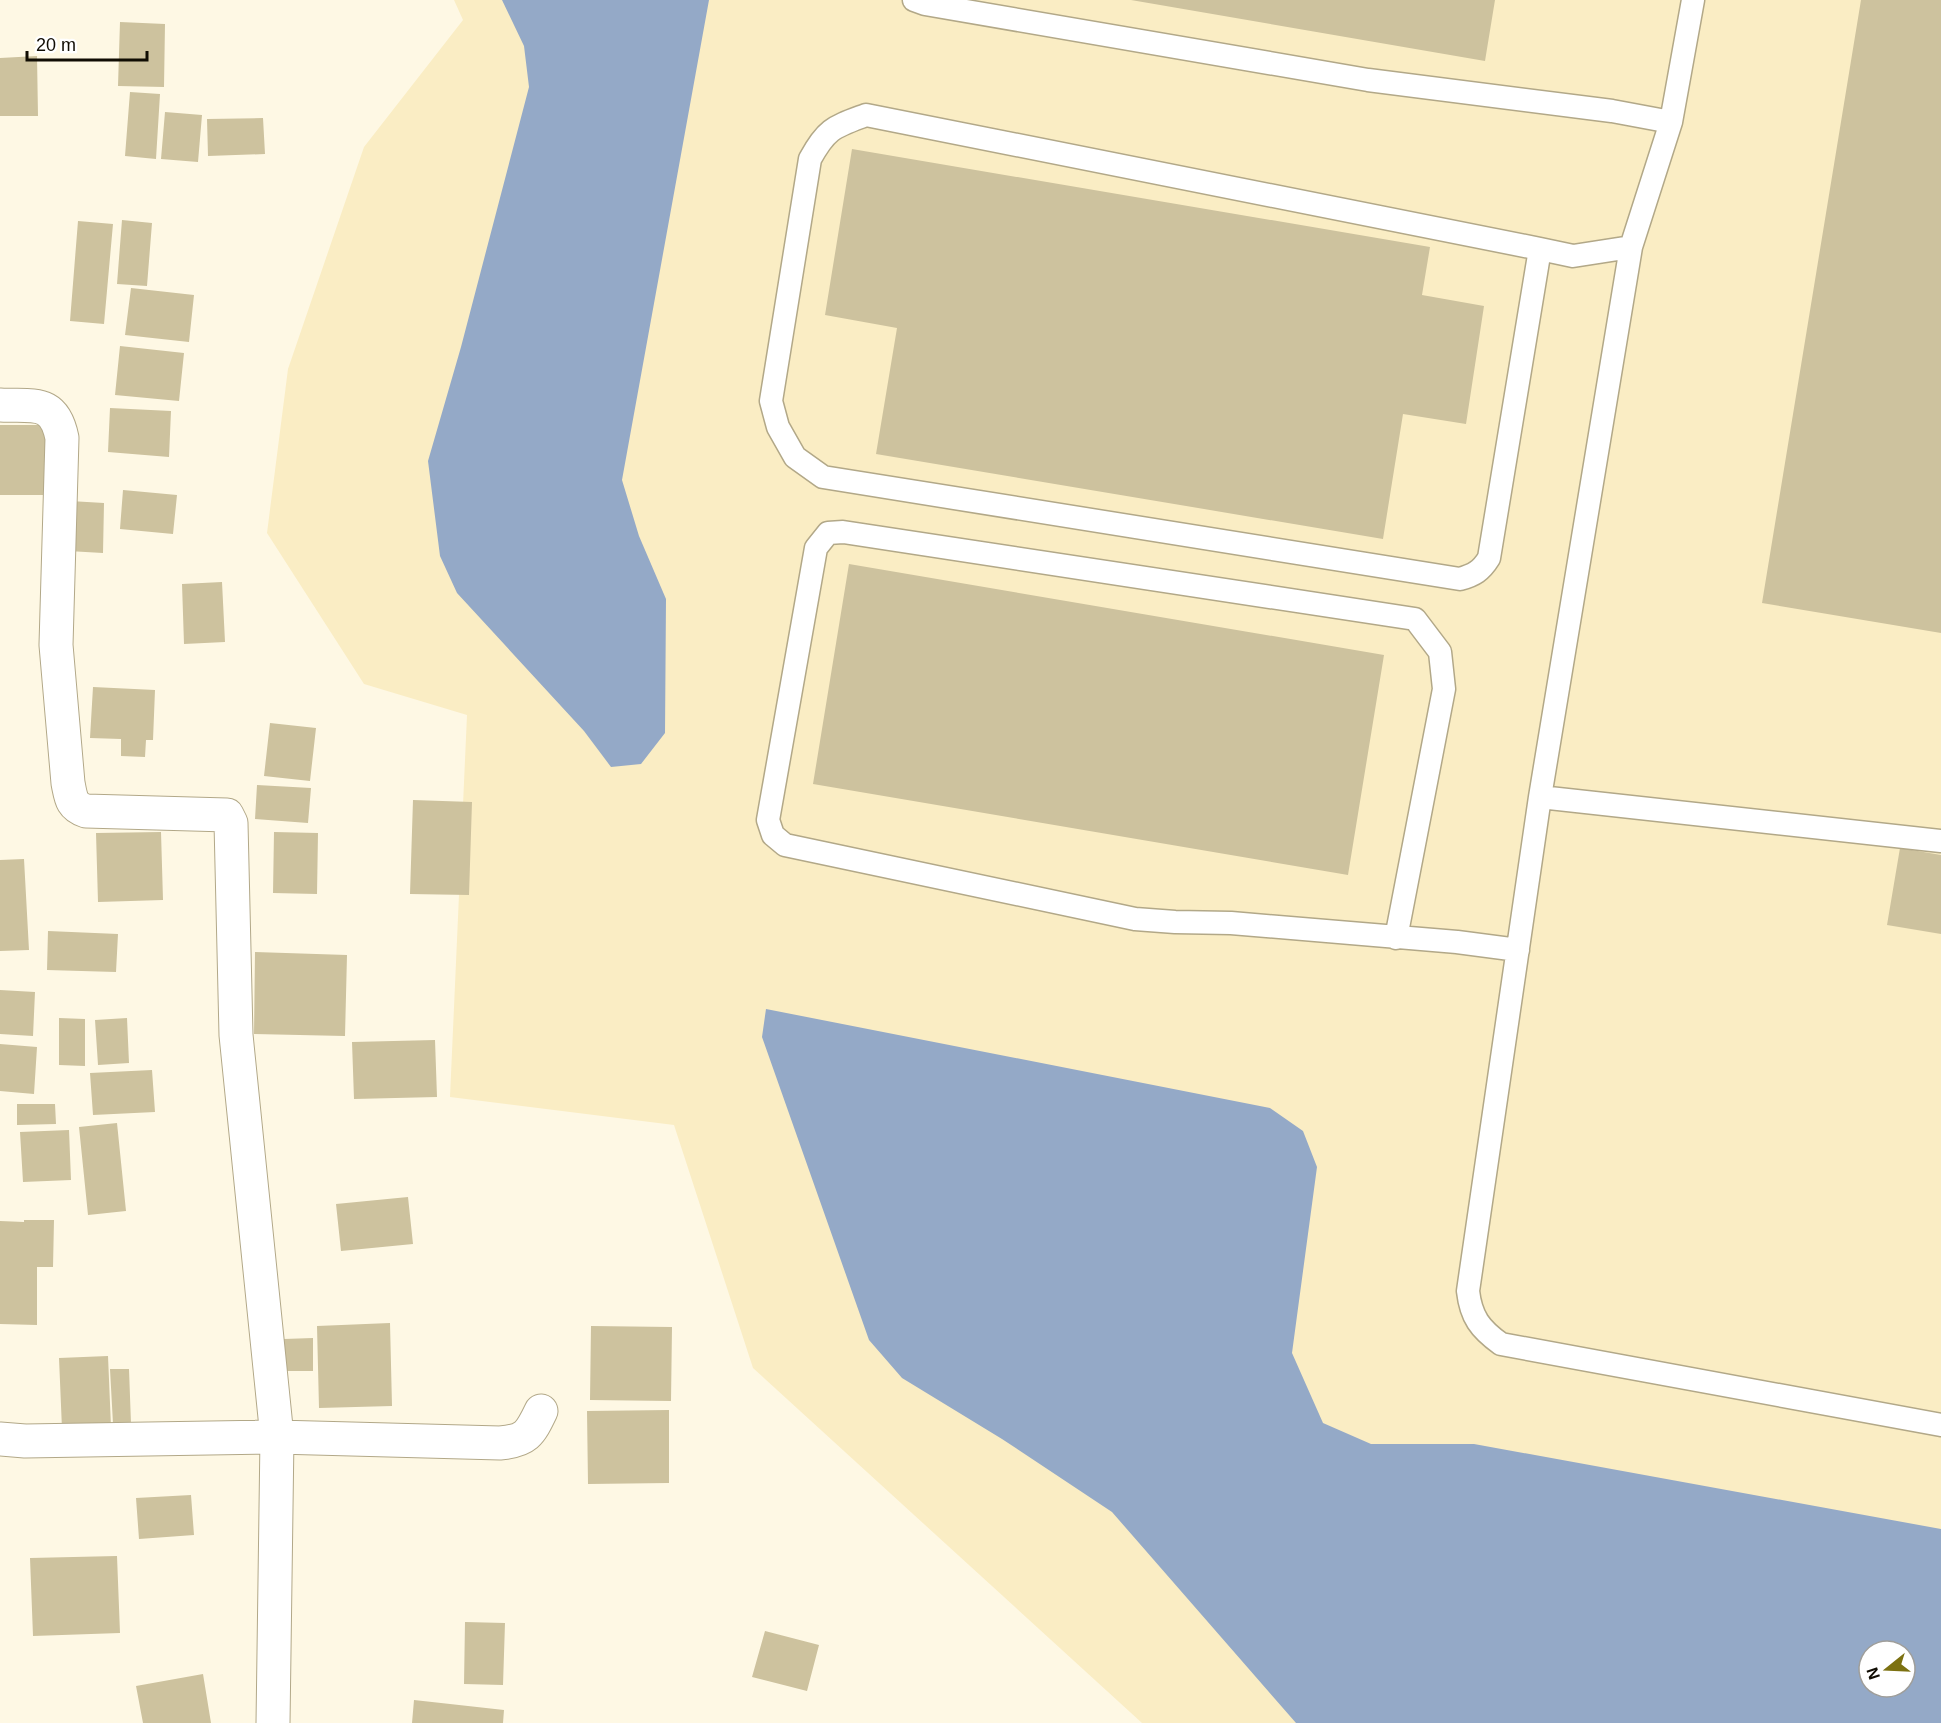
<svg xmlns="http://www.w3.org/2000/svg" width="1941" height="1723" viewBox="0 0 1941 1723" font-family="Helvetica,sans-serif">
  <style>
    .built { fill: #faedc4; fill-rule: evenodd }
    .water { fill: #94a9c7; fill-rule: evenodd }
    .building { fill: #cdc29e }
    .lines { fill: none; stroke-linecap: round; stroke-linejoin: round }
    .lane-casing { stroke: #b2a888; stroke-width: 25 }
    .street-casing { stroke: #b2a888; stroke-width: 35 }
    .lane { stroke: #fff; stroke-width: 22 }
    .street { stroke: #fff; stroke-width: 33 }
  </style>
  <rect width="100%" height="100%" fill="#fef8e4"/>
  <path class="built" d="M 454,0 L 1941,0 L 1941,1723 L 1142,1723 L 753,1368 L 674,1125 L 450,1097 L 467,715 L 364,684 L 267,533 L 288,369 L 364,147 L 463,20 ZM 1869,1651 L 1905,1651 L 1905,1687 L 1869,1687 Z"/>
  <path class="water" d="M 502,0 L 709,0 L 622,480 L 639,536 L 666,599 L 665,733 L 641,764 L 611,767 L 584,731 L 457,593 L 440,556 L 428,461 L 461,347 L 529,87 L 524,46 Z
    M 766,1009 L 1270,1108 L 1303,1131 L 1317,1167 L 1292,1353 L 1323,1423 L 1371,1444 L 1474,1444 L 1941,1529 L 1941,1723 L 1296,1723 L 1112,1512 L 1002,1439 L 902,1378 L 869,1340 L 762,1037 ZM 1869,1651 L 1905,1651 L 1905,1687 L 1869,1687 Z"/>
  <path class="building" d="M 1131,0 L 1495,0 L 1485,61 Z
    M 1861,0 L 1941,0 L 1941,633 L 1762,603 Z
    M 120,22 L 165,24 L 164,87 L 118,86 Z
    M 37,56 L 38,116 L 0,116 L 0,58 Z
    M 130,92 L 160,94 L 156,159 L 125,156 Z
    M 165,112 L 202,115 L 198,162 L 161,159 Z
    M 263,118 L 265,154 L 208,156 L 207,119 Z
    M 852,149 L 1430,247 L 1422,295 L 1484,306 L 1466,424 L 1403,414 L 1383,539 L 876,454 L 897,328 L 825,315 Z
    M 122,220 L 152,223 L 147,286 L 117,284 Z
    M 78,221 L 113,224 L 104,324 L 70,321 Z
    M 131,288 L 194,295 L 189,342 L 125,335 Z
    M 120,346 L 184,353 L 179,401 L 115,395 Z
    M 110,408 L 171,411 L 169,457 L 108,452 Z
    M 0,425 L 45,425 L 46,495 L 0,495 Z
    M 123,490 L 177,495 L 173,534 L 120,529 Z
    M 70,501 L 104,503 L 103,553 L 68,551 Z
    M 849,564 L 1384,655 L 1348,875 L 813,784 Z
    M 222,582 L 225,642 L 184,644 L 182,584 Z
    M 93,687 L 155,690 L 153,740 L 146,740 L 145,757 L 121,756 L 121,739 L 90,738 Z
    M 270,723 L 316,728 L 310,781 L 264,776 Z
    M 257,785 L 311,788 L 308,823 L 255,819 Z
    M 413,800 L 472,802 L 469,895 L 410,894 Z
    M 161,832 L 163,900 L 98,902 L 96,833 Z
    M 274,832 L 318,833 L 317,894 L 273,893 Z
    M 1900,848 L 1941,855 L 1941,934 L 1887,925 Z
    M 24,859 L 29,950 L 0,951 L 0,860 Z
    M 48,931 L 118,934 L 116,972 L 47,970 Z
    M 255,952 L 347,955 L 345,1036 L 254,1034 Z
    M 0,990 L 35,992 L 33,1036 L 0,1034 Z
    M 59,1018 L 85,1019 L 85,1066 L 59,1065 Z
    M 127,1018 L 129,1063 L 98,1065 L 95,1020 Z
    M 435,1040 L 437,1097 L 354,1099 L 352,1042 Z
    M 0,1044 L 37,1047 L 34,1094 L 0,1091 Z
    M 152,1070 L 155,1112 L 93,1115 L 90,1073 Z
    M 17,1104 L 55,1104 L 56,1124 L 17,1125 Z
    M 117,1123 L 126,1211 L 88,1215 L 79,1127 Z
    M 69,1130 L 71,1180 L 23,1182 L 20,1132 Z
    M 408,1197 L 413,1244 L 341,1251 L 336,1204 Z
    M 24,1220 L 54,1220 L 53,1267 L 37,1267 L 37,1325 L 0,1324 L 0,1221 L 24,1222 Z
    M 390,1323 L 392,1406 L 319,1408 L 317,1326 Z
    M 591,1326 L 672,1327 L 671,1401 L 590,1400 Z
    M 313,1338 L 313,1371 L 285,1371 L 284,1339 Z
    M 108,1356 L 111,1427 L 62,1429 L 59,1358 Z
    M 110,1369 L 129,1369 L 131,1424 L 113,1424 Z
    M 669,1410 L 669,1483 L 588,1484 L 587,1411 Z
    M 191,1495 L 194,1535 L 139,1539 L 136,1498 Z
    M 117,1556 L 120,1633 L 33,1636 L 30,1558 Z
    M 465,1622 L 505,1623 L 503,1685 L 464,1684 Z
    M 765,1631 L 819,1645 L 807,1691 L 752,1677 Z
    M 203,1674 L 211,1723 L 143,1723 L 136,1686 Z
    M 414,1700 L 504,1710 L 503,1723 L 412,1723 Z"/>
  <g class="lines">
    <g class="lane-casing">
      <path id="lane" d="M 914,0 L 925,4 L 1368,80 L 1612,111 L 1671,122
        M 1693,0 L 1671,122 L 1631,247 L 1540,797 L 1468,1291 C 1471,1317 1480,1329 1501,1344 L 1941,1425
        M 1540,249 L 1489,558 C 1481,571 1474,575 1460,579 L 823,477 L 795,457 L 778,427 L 771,401 L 810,159 C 827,128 834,127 866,115 L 1540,249 L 1573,256 L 1631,247
        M 1540,797 L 1941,841
        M 1396,938 L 1444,689 L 1440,652 L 1415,619 L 843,532 L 828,533 L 816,548 L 768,820 L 773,835 L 785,845 L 1135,919 L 1175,922 L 1231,923 L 1457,942 L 1518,950"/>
    </g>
    <g class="street-casing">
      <path id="street" d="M 0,405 C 33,407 54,398 62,438 L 56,645 L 68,783 C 71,798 71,806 86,811 L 227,815 L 231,823 L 236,1035 L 277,1437 L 273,1723
        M 0,1439 L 25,1441 L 277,1437 L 500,1443 C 526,1441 530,1434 541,1411"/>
    </g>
    <use href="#lane" class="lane"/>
    <use href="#street" class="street"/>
  </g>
  <g transform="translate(1887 1669) rotate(252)"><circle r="28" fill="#ffffff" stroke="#9f9e9a" stroke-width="1.5"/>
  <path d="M0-4.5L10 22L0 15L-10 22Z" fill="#7c7111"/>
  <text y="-9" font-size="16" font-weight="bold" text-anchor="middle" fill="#100c03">N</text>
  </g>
  <path d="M27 51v9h120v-9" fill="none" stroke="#100c03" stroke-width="3"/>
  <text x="36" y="51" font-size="18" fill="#100c03" stroke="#ffffff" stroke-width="4.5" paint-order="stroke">20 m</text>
</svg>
